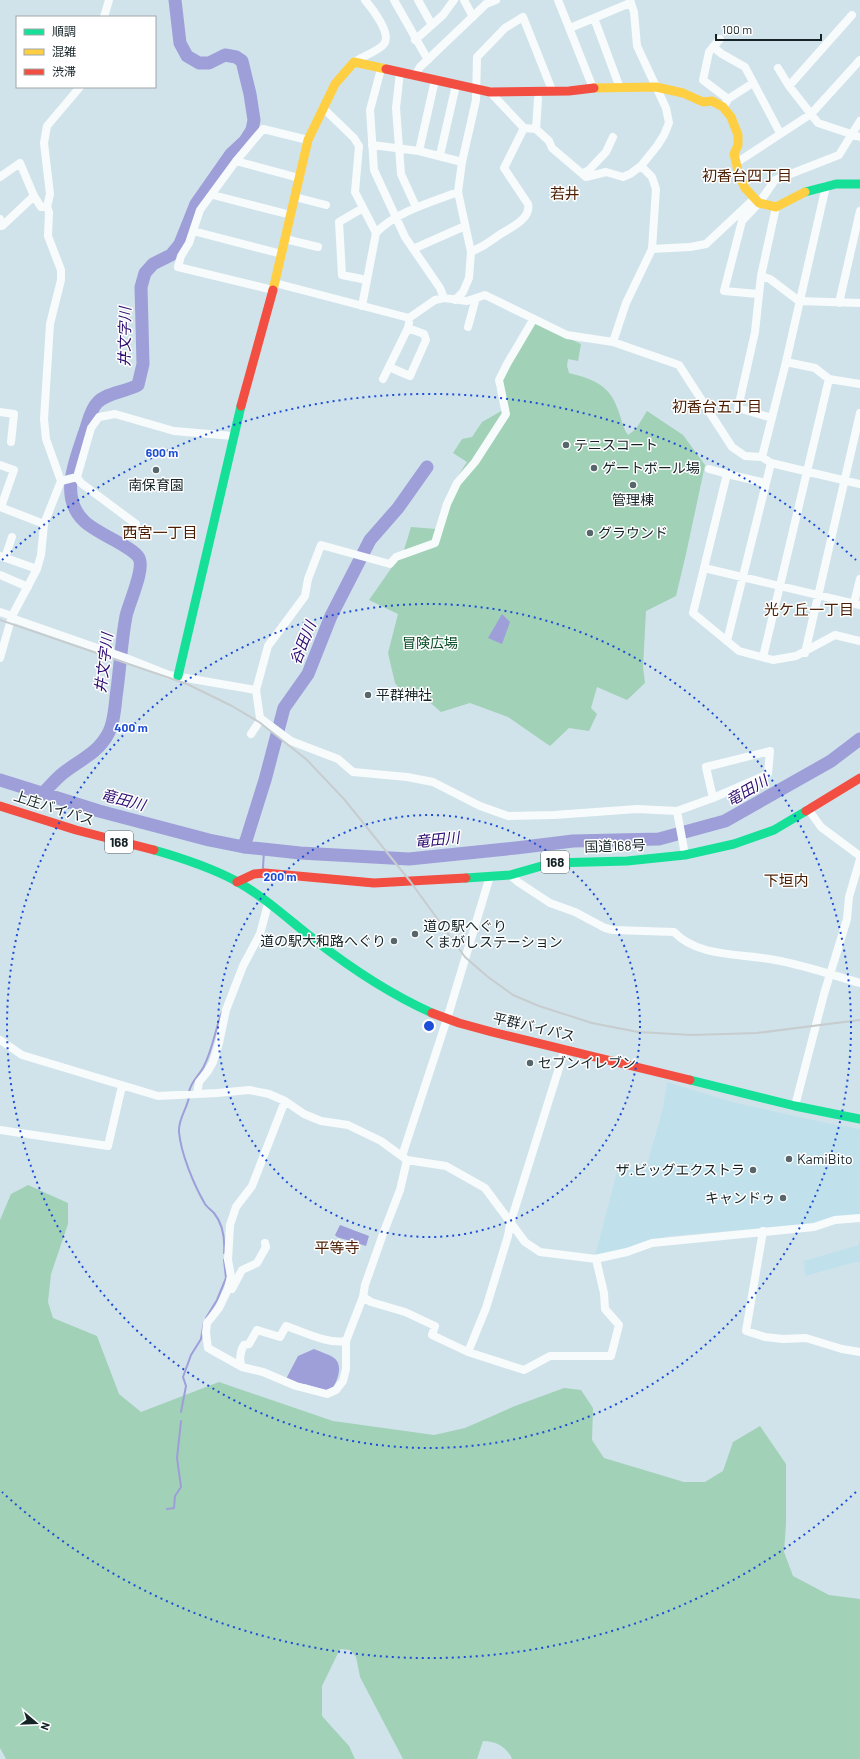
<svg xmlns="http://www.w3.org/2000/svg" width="860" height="1759" viewBox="0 0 860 1759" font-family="Barlow,'Noto Sans JP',sans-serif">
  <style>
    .built { fill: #c0e1ec }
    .green { fill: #a1d1b7 }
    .water { fill: #9e9ed9 }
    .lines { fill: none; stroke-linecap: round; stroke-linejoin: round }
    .stream { stroke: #9e9ed9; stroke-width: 2 }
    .river { stroke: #9e9ed9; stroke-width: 13 }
    .street { stroke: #f8fbfc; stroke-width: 8 }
    .fast { stroke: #16e098; stroke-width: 9 }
    .slow { stroke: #ffcf43; stroke-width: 9 }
    .jam { stroke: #f24e42; stroke-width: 9 }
    .rail { stroke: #c7ccce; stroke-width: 2 }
    .ring { fill: none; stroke: #1d4ed8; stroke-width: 2; stroke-dasharray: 2 4 }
    .poi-dot { fill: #56666b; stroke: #fff; stroke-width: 1.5 }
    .labels { text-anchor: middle; stroke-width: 3; stroke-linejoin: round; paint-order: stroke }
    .shield { fill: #fff; stroke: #5b6568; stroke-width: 1 }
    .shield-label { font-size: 13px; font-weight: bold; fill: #152327 }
    .poi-label { font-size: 14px; fill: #152327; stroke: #fff; text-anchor: start }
    .park-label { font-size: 14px; fill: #064a24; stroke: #fff }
    .street-label { font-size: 14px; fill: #152327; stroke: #fff }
    .neighbourhood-label { font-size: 15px; fill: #4a1d00; stroke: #fff }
    .water-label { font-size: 15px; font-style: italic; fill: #2d0c70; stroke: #fff }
    .centre { fill: #1d4ed8; stroke: #fff; stroke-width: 2 }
    .ring-label { font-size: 12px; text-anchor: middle; font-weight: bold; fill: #1d4ed8; stroke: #fff; stroke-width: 3; stroke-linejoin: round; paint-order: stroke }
  </style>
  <rect width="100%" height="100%" fill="#d0e3ea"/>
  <path class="built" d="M 667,1082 L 732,1102 L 827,1123 L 860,1129 L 860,1215 L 812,1224 L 668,1236 L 628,1249 L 595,1256 L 619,1164 L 644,1175 L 663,1108 Z
    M 859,1241 L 860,1241 L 860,1262 L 852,1263 L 805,1276 L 804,1261 L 859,1245 Z"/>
  <path class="green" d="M 535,323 L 581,344 L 578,361 L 568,359 L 567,366 L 569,373 C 593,379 610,385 618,410 C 622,420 622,426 628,435 L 636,429 L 647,411 L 683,435 L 705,465 L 686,554 L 676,596 L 646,611 L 643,667 L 645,683 L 627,700 L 597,687 L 591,708 L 597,714 L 589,731 L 569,728 L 550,746 L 508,717 L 470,703 L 441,712 L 427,700 L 405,696 L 395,683 L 388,653 L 398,614 L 369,600 L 404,550 L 411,527 L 436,529 C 444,501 451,486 467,462 L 453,453 L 462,439 L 472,437 L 482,422 L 503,410 L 496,386 L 502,380 Z
    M 28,1185 L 68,1203 L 68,1224 L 51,1274 L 48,1302 L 53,1318 L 97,1336 L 119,1394 L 141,1412 L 219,1382 L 333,1421 L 434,1435 L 465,1428 L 515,1406 L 564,1388 L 581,1390 L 593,1408 L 592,1440 L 604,1458 L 684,1482 L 705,1482 L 723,1471 L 733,1442 L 760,1426 L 786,1464 L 786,1524 L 784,1552 L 793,1576 L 829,1595 L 860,1599 L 860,1759 L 512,1759 C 507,1747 496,1741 483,1741 L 477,1759 L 403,1759 L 360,1677 L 356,1657 L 350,1650 L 340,1649 L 322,1686 L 322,1716 L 349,1746 L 355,1759 L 6,1759 L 0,1748 L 0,1220 L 11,1194 Z"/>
  <path class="water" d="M 502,614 L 510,622 L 502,644 L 488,638 Z
    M 340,1225 L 369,1236 L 366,1246 L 337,1237 L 335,1235 Z
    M 314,1349 C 320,1352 329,1354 334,1358 C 344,1365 337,1383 331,1390 L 324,1390 L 305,1384 L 302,1385 L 286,1379 L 298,1356 Z"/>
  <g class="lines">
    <path class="stream" d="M 263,868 L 264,850
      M 189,1092 C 191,1081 200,1075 204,1066 C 213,1048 215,1030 222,1012
      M 189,1097 C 187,1109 178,1119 179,1132 C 181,1154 194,1185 205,1204 C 207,1207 211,1210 214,1213 C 223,1224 225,1239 224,1253
      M 206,1318 L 217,1300 L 226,1278 L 224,1260
      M 181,1412 L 186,1386 L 183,1377 L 191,1355 L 201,1339 L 204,1322
      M 167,1509 L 174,1508 L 175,1496 L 181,1487 L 177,1458 L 181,1421"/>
    <path class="river" d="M 0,780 L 99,811 L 209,840 L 244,847 L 300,853 L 409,859 L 516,848 L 573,841 L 659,839 L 725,821 L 831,761 L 860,739
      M 43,793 C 49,787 55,780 62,774 C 79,760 98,754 109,732 C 114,722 115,708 116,697 C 120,670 121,643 126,616 C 129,603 145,569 139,558 C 132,546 97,534 84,521 C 59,497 75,462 84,434 C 88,424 90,410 97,403 C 107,392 126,392 138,385 L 143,364 L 141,287 L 145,273 L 153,264 L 171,255 L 180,244 L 196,204 L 231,154 L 245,141 L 252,130 L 254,120 L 250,94 L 242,61 L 236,57 L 225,55 L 209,63 L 199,63 L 187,56 L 180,43 L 175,0
      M 244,847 L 265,780 L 284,708 L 308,674 L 331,616 L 370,540 L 398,508 L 427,467"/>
    <path class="street" d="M 394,0 L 428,60
      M 418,0 L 432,25
      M 464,0 L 473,17
      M 558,0 L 593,88
      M 104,17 L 109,0
      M 594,18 L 620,88
      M 570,28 L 630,3
      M 415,40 L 443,15 L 454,0
      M 713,47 L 720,39
      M 354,62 C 361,57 379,51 384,44 C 392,34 372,8 365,0
      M 778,68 L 789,86 L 818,123 L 860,137
      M 381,69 L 370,110 L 374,170 L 405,237 L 440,288 L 444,298
      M 400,72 L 396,108 L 401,174 L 416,207
      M 415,75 L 420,67 L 486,4 L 496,0
      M 789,86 L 852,15
      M 490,92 L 524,128 L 536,129 L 549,141 L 552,148 L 586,177 L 606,172 L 623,177 L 630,174 L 641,166 L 657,146 L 664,135 L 669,123 L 666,108 L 637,46 L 634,12 L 630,0
      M 728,99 L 703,80 L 709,52 L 713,47 L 722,54 L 745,67 L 780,133
      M 726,103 L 728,99 L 753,83
      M 323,108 L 354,138 L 359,146 L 355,192 L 376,233
      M 536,129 L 538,99
      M 372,145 L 419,151 L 462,162
      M 419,151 L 435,80
      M 440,155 L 456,85
      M 236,161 L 299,178
      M 736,163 L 811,114 L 860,60
      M 583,173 L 589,170 L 606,152 L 613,137
      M 0,177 L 20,163 L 34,196
      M 213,195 L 291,215
      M 295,197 L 326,205
      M 776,207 L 761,276 L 770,279 L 799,301 L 860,303
      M 363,208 L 339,222 L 342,275 L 367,280
      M 0,219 L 2,226 L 34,196 L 41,207 L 47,207
      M 193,231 L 282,254
      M 285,239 L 318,247
      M 413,249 L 465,226
      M 652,249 L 690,247 L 706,244 L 754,199
      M 471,252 C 480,248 487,244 495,238 C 504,230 532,221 528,204 L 504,168 L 524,128
      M 761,276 L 755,332 L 738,408 L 772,418
      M 275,283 L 409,318 L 435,300 L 444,298 L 467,301 L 485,295 L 567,335 L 613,342 L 679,365 L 732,447 L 745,456 L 762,457 L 771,463 L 860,484
      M 273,290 L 178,267 L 181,256 L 189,243 L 200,210 L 236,161 L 263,129 L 308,140
      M 758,294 L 724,291 L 742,221 L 759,203 L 775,180 L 839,155 L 860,121
      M 455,300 L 463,292 L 469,278 L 471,252 L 458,192 L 462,162 L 476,100 L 477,57 L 505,28 L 523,17 L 552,90
      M 839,303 L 860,211
      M 362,306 L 376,233 C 393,213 434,201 458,192
      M 468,327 L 476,298
      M 613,342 L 626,303 L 652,249 L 656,189 L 652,177 L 641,166
      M 786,362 L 815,368 L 829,379 L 860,384
      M 389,367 L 410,376 L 426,340 L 424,334 L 408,328
      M 383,379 L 408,328 L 409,323
      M 0,412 L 14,414 L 11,442
      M 762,457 L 786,362 L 826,186
      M 0,465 L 14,470 L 1,507
      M 709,469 L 727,474
      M 77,477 L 91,428 L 99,417 L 115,414 L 174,431 L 233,436
      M 61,481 L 46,439 L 44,419 L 50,324 L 61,280 L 61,270 L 48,236 L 49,212 L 47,207 L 50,194 L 44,143 L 47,126 L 80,87
      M 766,483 L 727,474 L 693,613 L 739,651 L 773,660 L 796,656 L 835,635 L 860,641
      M 0,507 L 44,524
      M 0,556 L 37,569
      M 5,558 L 12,537
      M 704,568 L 860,605
      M 0,575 L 28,587
      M 854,603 L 860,579
      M 0,612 L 12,616 L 17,620 L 126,658 L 169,675 L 256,690 L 260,718 L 291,741 L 338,759 L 353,772 L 407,777 L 433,782 L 480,806 L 508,816 L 554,815 L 637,809 L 677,811 L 713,798 L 768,774 L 770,751 L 706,767 L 713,798
      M 727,641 L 771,463
      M 805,653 L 860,413
      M 763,657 L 829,379
      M 0,658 L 12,616 L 37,569 L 41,555 L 44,524 L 61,481 L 77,477 L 81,483 L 136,524
      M 256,690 L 268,646 L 305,596 L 308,579 L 321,545 L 390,564 L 396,557 L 435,543 L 447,504 L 457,483 L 475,462 L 506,414 L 499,380 L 507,364 L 533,320
      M 251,734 L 261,719
      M 808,809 L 821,827 L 860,856
      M 677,811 L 685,855
      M 510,875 L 518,882 L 550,903 L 575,912 L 605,928 L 613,930 L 674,932 C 699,958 741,953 775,960 C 804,965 832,975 860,983
      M 0,1040 L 22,1055 L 158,1096 L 217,1093 L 249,1090 L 269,1094 L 285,1101 L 304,1114 L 321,1121 L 348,1125 L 381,1141 L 407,1160 L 446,1166 L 485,1188 L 525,1242 L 540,1252 L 596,1259 L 604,1293 L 605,1309 L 619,1325 L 611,1356 L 550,1356 L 524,1370 L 468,1352 L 432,1335 L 435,1326 L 405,1312 L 371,1302 L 363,1297
      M 197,1094 L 199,1082 L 208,1071 L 213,1062 L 219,1043 L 226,1010 L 243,966 L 260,934 L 268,904
      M 285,1101 L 252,1186 L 236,1207 L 230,1225 L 228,1260 L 231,1276 L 228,1289 L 219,1308 L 207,1323 L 206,1333 L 208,1348 L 242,1367 L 263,1372 L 296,1386 L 327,1394 L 336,1390 L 343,1381 L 346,1369 L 346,1341 L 363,1297 L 365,1285 L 383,1234 L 400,1190 L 407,1160
      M 795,1106 L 824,994 L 847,919 L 849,897 L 860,859
      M 0,1130 L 108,1146 L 122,1086
      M 402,1156 L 447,1019 L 490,876
      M 763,1231 L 746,1331 L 765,1337 L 783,1339 L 806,1338 L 842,1349 L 860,1352
      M 595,1259 L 627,1252 L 652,1243 L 814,1227 L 835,1220 L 860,1218
      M 232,1289 L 242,1270 L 257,1263 L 266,1247 L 265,1243
      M 468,1352 L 486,1308 L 508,1236 L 510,1224 L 565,1049
      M 242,1367 C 239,1361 240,1351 244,1345 L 249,1344 L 257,1330 L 280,1337 L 286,1326 C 304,1332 327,1344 346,1341"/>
    <path class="fast" d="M 805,192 L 836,184 L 860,184
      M 178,676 L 241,406
      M 154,850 C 182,858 210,867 236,881 C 265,897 290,921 316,941 C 352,969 390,994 432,1013
      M 466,878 L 510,875 L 552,863 L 627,861 L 685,855 L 734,844 L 774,830 L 806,811
      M 690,1080 L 795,1106 L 860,1119"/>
    <path class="slow" d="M 594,88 L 656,87 L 683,93 L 703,102 L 712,101 L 723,107 L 731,117 L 738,135 L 738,145 L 734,154 L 739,175 L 745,188 L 759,203 L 776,207 L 805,192
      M 273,290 L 308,140 L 335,84 L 354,62 L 386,69"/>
    <path class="jam" d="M 386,69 L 490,92 L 569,91 L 594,88
      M 241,406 L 273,290
      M 0,806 L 76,830 L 154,850
      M 806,811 L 860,778
      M 237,882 L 254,874 L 265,873 L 374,883 L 466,878
      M 432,1013 L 459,1023 L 492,1032 L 690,1080"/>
    <path class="rail" d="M 0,620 L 187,684 L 232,706 L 259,722 L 306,759 L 344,799 L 410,881 L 465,957 L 488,977 L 513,995 L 539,1006 L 592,1023 L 638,1032 L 692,1035 L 757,1033 L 860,1020"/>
  </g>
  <g class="ring">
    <circle cx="429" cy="1026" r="211"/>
    <circle cx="429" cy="1026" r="422"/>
    <path d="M856 1492A632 632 0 0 1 2 1492M2 560A632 632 0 0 1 856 560"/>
  </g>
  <g class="poi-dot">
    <circle cx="566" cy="445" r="4"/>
    <circle cx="594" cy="468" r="4"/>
    <circle cx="156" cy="470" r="4"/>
    <circle cx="633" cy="485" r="4"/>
    <circle cx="590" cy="533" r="4"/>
    <circle cx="368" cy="695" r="4"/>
    <circle cx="415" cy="934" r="4"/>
    <circle cx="394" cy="941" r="4"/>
    <circle cx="530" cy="1063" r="4"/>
    <circle cx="789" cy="1159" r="4"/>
    <circle cx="753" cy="1170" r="4"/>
    <circle cx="783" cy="1198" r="4"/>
  </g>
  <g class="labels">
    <g class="shield">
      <rect x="105" y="831" width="28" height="22" rx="3"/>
      <rect x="541" y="851" width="28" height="22" rx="3"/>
    </g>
    <g class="shield-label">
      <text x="119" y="847">168</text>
      <text x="555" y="867">168</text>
    </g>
    <g class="poi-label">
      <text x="574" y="450">テニスコート</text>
      <text x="602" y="473">ゲートボール場</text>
      <text x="156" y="490" text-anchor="middle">南保育園</text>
      <text x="633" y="505" text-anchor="middle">管理棟</text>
      <text x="598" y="538">グラウンド</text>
      <text x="376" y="700">平群神社</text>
      <text x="423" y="931">道の駅へぐり<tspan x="423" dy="16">くまがしステーション</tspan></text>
      <text x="386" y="946" text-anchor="end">道の駅大和路へぐり</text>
      <text x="538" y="1068">セブンイレブン</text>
      <text x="797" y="1164">KamiBito</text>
      <text x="745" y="1175" text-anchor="end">ザ.ビッグエクストラ</text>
      <text x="775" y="1203" text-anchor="end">キャンドゥ</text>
    </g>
    <g class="park-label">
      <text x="430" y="648">冒険広場</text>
    </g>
    <g class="street-label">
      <text transform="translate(54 808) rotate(18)" y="5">上庄バイパス</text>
      <text transform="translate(615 846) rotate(-2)" y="5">国道168号</text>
      <text transform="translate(534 1027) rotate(13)" y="5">平群バイパス</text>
    </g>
    <g class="neighbourhood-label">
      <text x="747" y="181">初香台四丁目</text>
      <text x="565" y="199">若井</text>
      <text x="717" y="412">初香台五丁目</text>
      <text x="160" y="538">西宮一丁目</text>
      <text x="809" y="615">光ケ丘一丁目</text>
      <text x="786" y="886">下垣内</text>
      <text x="337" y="1253">平等寺</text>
    </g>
    <g class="water-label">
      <text transform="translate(125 337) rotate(-89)" y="5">井文字川</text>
      <text transform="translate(303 643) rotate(-68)" y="5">谷田川</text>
      <text transform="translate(104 663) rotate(-83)" y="5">井文字川</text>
      <text transform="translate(747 791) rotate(-30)" y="5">竜田川</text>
      <text transform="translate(123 800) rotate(15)" y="5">竜田川</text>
      <text transform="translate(437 840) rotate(-6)" y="5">竜田川</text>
    </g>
  </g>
  <circle cx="429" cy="1026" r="6" class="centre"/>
  <g class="ring-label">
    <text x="162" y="457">600 m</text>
    <text x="131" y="732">400 m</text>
    <text x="280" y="881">200 m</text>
  </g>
  <rect x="16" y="16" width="140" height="72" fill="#ffffff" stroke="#a1a7a9"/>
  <rect x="24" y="29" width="20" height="6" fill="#16e098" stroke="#a1a7a9"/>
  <text x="52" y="36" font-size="12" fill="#152327">順調</text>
  <rect x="24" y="49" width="20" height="6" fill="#ffcf43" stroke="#a1a7a9"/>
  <text x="52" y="56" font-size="12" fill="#152327">混雑</text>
  <rect x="24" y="69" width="20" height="6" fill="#f24e42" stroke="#a1a7a9"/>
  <text x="52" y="76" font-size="12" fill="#152327">渋滞</text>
  <g transform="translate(36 1723) rotate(109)" stroke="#ffffff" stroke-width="3" paint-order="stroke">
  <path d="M0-3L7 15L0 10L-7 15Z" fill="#152327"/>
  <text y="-6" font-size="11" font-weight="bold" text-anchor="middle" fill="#152327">N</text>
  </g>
  <path d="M716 34v6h105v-6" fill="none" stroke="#152327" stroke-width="2"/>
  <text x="722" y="34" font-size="12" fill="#152327" stroke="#ffffff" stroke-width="3" paint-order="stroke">100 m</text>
</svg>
